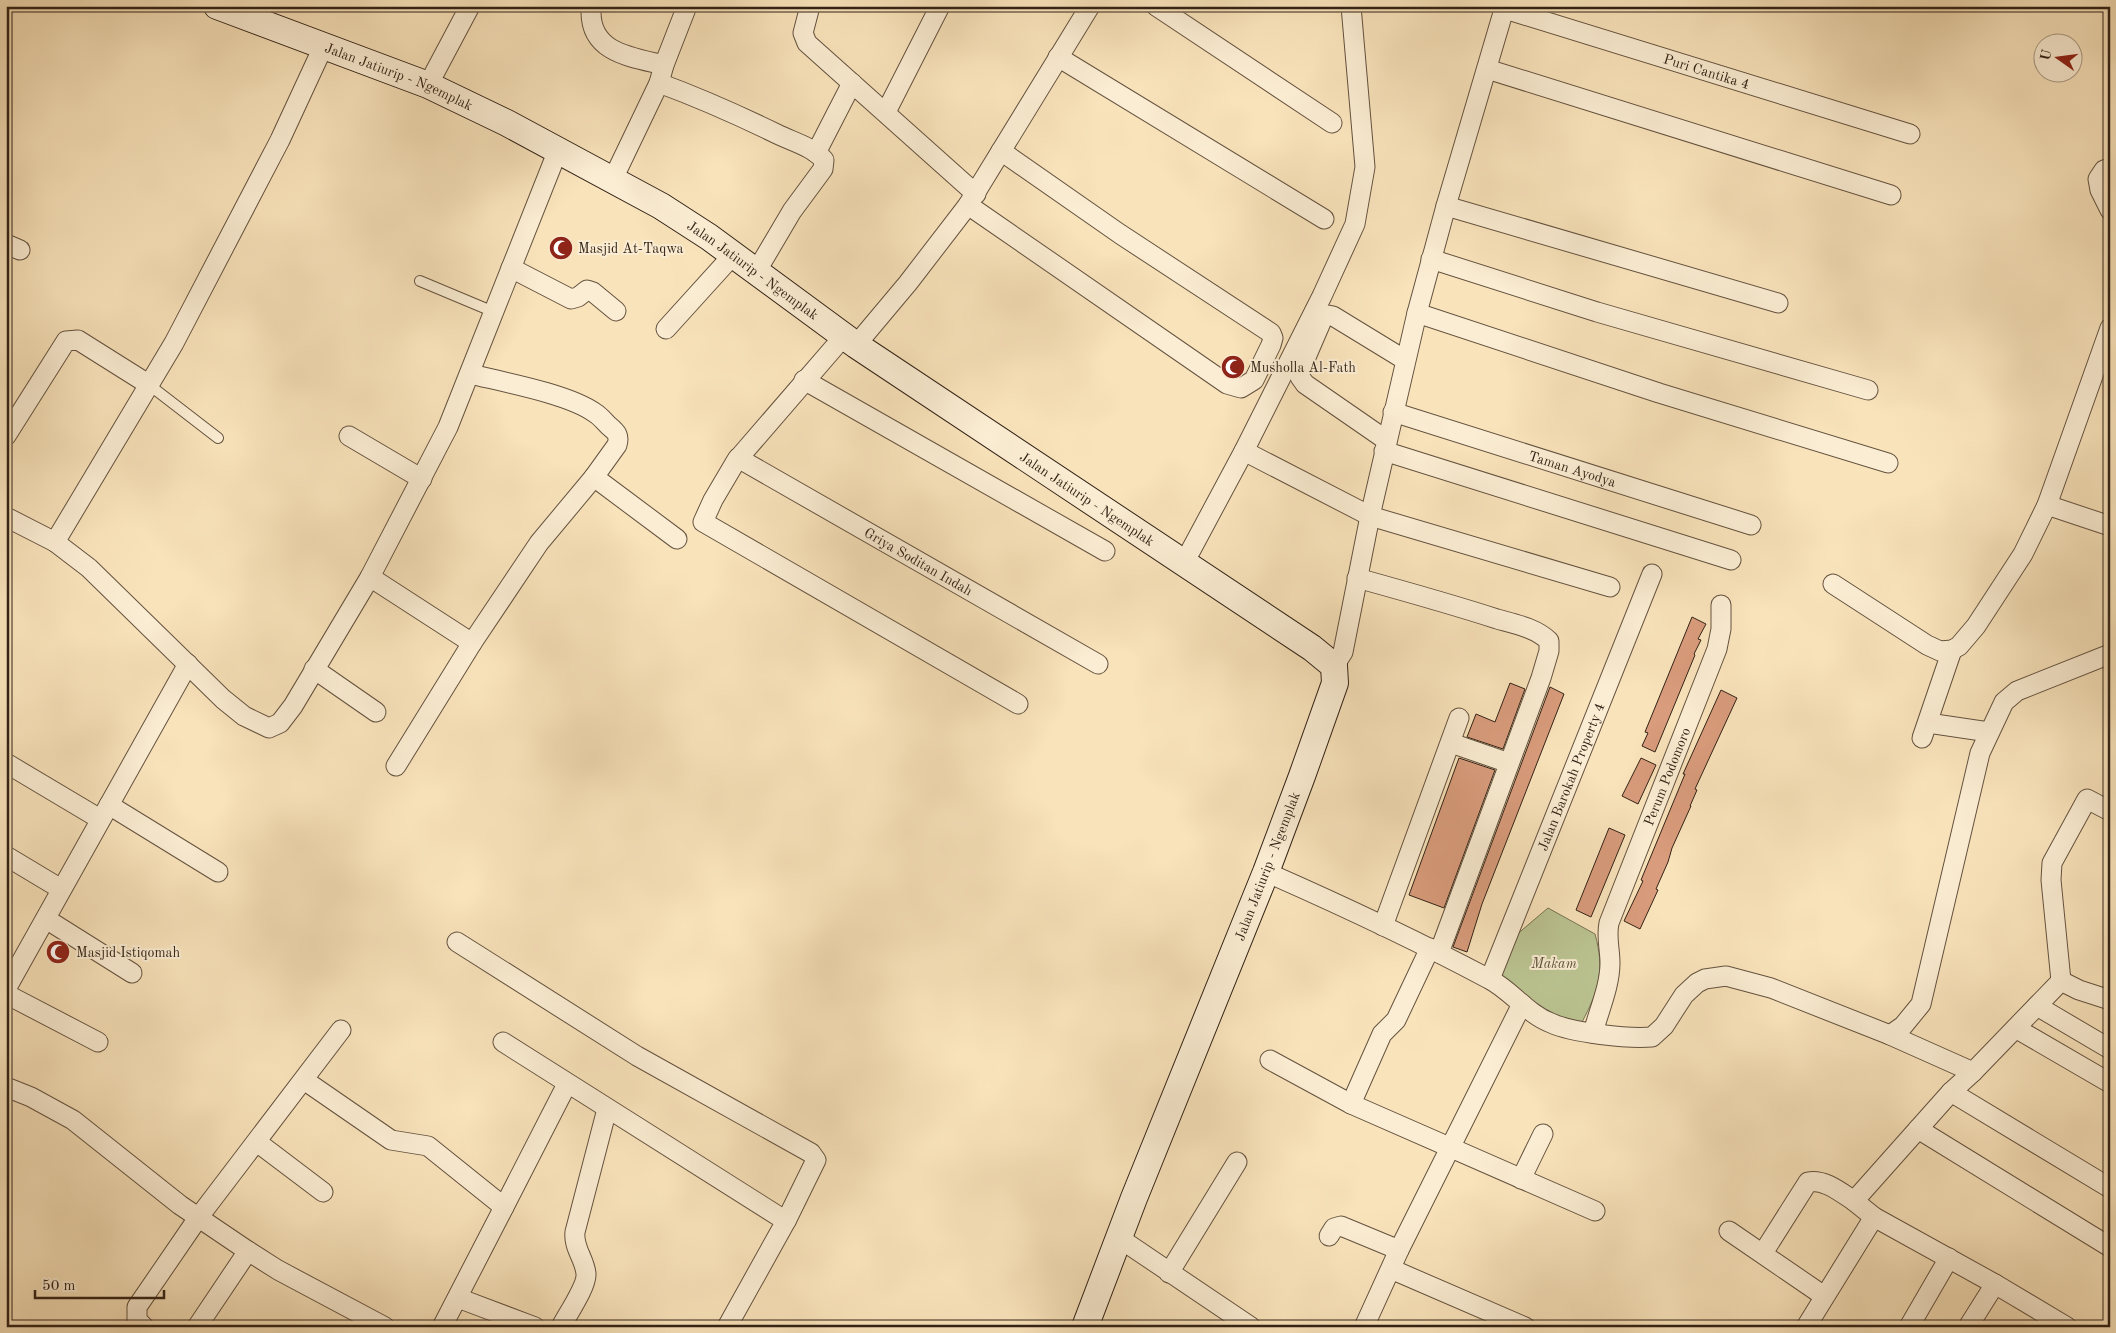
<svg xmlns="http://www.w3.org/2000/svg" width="2116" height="1333" viewBox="0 0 2116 1333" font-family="'Old Standard TT',serif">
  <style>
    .green { fill: #bbc492; stroke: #767354 }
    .building { fill: #d99c7c; stroke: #322216 }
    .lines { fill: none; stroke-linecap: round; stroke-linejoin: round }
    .lane-casing { stroke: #64523f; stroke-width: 12 }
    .street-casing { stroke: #64523f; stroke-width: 21 }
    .secondary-casing { stroke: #322216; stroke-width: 28 }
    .lane { stroke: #fbedd3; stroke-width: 10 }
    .street { stroke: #fbedd3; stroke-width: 19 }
    .secondary { stroke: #fbedd3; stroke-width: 26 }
    .labels { text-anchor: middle; stroke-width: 4; stroke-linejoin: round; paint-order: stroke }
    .street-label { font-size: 14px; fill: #322216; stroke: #fbedd3 }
    .poi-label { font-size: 14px; fill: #322216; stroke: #fbedd3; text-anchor: start }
    .park-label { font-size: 14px; font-style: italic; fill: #5b533b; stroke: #fbedd3 }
  </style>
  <rect width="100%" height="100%" fill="#f9e3bb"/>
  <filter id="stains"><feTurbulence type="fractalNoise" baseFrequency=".004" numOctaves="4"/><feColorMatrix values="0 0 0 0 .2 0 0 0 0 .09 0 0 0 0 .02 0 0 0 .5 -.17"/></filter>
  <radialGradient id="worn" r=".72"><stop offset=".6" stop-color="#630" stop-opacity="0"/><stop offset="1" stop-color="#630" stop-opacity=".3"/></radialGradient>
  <path class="green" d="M 1548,908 L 1595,934 C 1605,970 1599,990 1582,1022 L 1559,1019 L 1512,989 L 1501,975 L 1515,936 Z"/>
  <path class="building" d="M 1692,617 L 1706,624 L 1698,639 L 1701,640 L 1694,654 L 1695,655 L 1655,752 L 1642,746 L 1648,733 L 1645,732 Z
    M 1510,683 L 1525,689 L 1503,749 L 1467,737 L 1476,714 L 1495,722 Z
    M 1550,687 L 1564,694 L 1482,904 L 1467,952 L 1453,947 Z
    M 1721,690 L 1737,698 L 1695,789 L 1697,790 L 1690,806 L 1691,806 L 1672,848 L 1668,862 L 1656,889 L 1658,890 L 1640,929 L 1624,921 L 1643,881 L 1641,880 L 1685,774 L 1683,774 Z
    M 1459,758 L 1495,770 L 1444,908 L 1409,895 Z
    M 1641,758 L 1656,765 L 1638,804 L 1622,796 Z
    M 1609,828 L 1625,835 L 1591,917 L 1576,910 Z"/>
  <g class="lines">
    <g class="lane-casing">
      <path id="lane" d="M 420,281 L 494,312
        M 148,384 L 218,438"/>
    </g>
    <g class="street-casing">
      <g id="street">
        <path d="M 810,6 L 803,33 L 807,43 L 976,194"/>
        <path d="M 1156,6 L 1332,123"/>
        <path id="s1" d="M 1505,9 L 1910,134"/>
        <path d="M 591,12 C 591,53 631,57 664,65"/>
        <path d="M 1058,57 L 1324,219"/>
        <path d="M 1487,69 L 1891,195"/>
        <path d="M 659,83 C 700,98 738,115 777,134 C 793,142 813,147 824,160 L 823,169 L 792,211 L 756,272"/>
        <path d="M 428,85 L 470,6"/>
        <path d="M 886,112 L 940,6"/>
        <path d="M 816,153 L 852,83"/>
        <path d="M 2110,168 L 2104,170 L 2098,179 L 2100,190 L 2110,210"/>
        <path d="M 613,179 L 659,83 L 664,65 L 687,6"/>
        <path d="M 968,205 L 1227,384 L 1241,388 L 1254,380 L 1271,345 L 1273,338 L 1271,333 L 1120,234 L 1001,151"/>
        <path d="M 1446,206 L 1778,303"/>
        <path d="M 6,244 L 20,250"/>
        <path d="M 1431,259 L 1597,312 L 1868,390"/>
        <path d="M 511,268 L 571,299 L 578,297 L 587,290 L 593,292 L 616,311"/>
        <path d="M 1417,313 L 1659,393 L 1888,463"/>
        <path d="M 666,329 L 733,255"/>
        <path d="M 844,336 L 736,461 L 713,500 L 703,522 L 1018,704"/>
        <path d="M 856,345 L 908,283 L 968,205 L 1090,6"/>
        <path d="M 470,374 C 503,382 569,394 595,413 C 600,416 604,421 609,426 C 616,432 620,435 617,445 L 594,477 L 677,539"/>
        <path d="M 804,380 L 1105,551"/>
        <path id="s2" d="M 1393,412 L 1751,525"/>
        <path d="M 6,436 L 66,341 L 78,340 L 148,384"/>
        <path d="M 349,436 L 422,479"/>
        <path d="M 1386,440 L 1305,384 L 1300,377 L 1300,371 L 1322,320 L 1328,315 L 1333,316 L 1405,360"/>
        <path d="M 1244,451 L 1370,516 L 1610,587"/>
        <path d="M 1384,451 L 1731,560"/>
        <path id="s3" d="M 738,458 L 1098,664"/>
        <path d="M 2047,505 L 2110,526"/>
        <path d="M 6,517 L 55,542 L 89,568 L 223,699 L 244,716 L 269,728 L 280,723 L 293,706 L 370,577 L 448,427 L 558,150"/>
        <path d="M 55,542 L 174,343 L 280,140 L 324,45"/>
        <path d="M 1184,563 L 1244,451 L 1322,296 L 1355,224 L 1365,167 L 1351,6"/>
        <path d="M 370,577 L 472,643"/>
        <path d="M 1357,578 C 1404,591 1451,604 1497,619 C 1515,624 1536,628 1549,641 L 1549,651 L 1541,678 L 1439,953"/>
        <path d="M 1833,584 L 1927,645 L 1940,651 L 1952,650 L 1959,646 L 1976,626 L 2023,554 L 2047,505 L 2110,328"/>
        <path d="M 1334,666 L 1343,652 L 1370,516 L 1417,313 L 1446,206 L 1505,6"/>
        <path d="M 314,669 L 376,712"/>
        <path d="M 1928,723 L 1989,732"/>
        <path d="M 1922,738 L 1952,650"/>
        <path d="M 1451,743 L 1509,763"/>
        <path d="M 6,763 L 100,819"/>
        <path d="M 396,766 L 472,643 L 539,543 L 594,477"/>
        <path d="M 109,805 L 218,872"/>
        <path d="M 6,856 L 61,889"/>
        <path d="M 1266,872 C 1341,905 1416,940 1489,979 C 1511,990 1527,1014 1551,1023 C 1573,1033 1628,1039 1652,1037 L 1664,1026 L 1684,995 L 1697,983 L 1705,979 L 1726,976 L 1771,988 L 1890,1035 L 1973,1072 L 2061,981 L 2079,990 L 2110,1000"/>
        <path d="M 46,919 L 132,973"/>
        <path d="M 1383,926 L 1459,718"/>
        <path d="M 457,942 L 637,1056 L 811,1153 L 816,1160 L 786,1221 L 727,1327"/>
        <path d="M 1430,948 L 1396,1020 L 1382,1034 L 1351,1104 L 1595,1211"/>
        <path id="s4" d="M 1490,979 L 1652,574"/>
        <path d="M 2061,981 L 2051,880 L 2052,863 L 2087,799 L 2110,811"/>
        <path d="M 6,989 L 188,664"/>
        <path d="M 6,994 L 98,1042"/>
        <path d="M 2037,1006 L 2110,1049"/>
        <path d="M 2017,1029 L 2110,1083"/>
        <path id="s5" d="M 1593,1033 C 1599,1010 1610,986 1610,963 C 1610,949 1606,937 1609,923 L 1717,649 L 1721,629 L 1721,605"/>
        <path d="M 1890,1035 L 1903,1026 L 1921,1004 L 1980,753 L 2004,702 L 2017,691 L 2110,654"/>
        <path d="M 503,1042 L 786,1221"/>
        <path d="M 1270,1060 L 1351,1104"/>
        <path d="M 1973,1072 L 1951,1092 L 1854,1201 L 1874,1217 L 1995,1284"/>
        <path d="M 304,1080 L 391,1140 L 428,1146 L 504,1207 L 442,1327"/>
        <path d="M 6,1087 L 31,1097 L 73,1120 L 180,1205 L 248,1251 L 278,1270 L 385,1327"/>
        <path d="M 1951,1092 L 2110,1188"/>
        <path d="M 1918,1129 L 2110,1247"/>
        <path d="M 257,1142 L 323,1192"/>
        <path d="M 1521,1179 L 1543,1134"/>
        <path d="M 504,1207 L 567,1084"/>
        <path d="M 1729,1231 L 1824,1296"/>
        <path d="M 1329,1236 L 1334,1228 L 1341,1226 L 1399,1250"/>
        <path d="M 1119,1238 L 1251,1327"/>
        <path d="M 1763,1253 L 1808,1182 C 1825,1179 1840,1192 1854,1201"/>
        <path d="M 1391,1269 L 1525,1327"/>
        <path d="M 1169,1273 L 1237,1162"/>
        <path d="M 458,1298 L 535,1327"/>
        <path d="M 144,1327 L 137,1320 L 137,1307 L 198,1218 L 341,1030"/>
        <path d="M 197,1327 L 248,1251"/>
        <path d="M 561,1327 C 567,1315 587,1286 586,1274 C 585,1259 573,1248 575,1232 L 607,1109"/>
        <path d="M 1364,1327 L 1399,1250 L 1522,1004"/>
        <path d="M 1806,1327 L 1874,1217"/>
        <path d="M 1909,1327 L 1949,1258"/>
        <path d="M 1968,1327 L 1995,1284 L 2067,1327"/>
      </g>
    </g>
    <g class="secondary-casing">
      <g id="secondary">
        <path id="s6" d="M 217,6 L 428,85 L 507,123 L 661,206 L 709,237 L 856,345 L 1312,648 L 1334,666 L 1335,683 L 1302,776 L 1266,872 L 1134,1198 L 1085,1327"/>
      </g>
    </g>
    <use href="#lane" class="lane"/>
    <use href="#street" class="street"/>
    <use href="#secondary" class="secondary"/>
  </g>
  <defs>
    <g id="mosque-disc" transform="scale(1.25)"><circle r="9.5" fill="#8f2418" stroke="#fbedd3"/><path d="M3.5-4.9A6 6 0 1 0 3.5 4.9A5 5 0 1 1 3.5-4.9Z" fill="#fff"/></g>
  </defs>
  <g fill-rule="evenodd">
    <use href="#mosque-disc" x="561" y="248"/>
    <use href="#mosque-disc" x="1233" y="367"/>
    <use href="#mosque-disc" x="58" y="952"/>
  </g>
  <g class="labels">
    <g class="street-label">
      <text dy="5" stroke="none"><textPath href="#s1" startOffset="211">Puri Cantika 4</textPath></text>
      <text dy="5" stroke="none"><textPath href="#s6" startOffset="195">Jalan Jatiurip - Ngemplak</textPath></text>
      <text dy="5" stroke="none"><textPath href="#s6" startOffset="600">Jalan Jatiurip - Ngemplak</textPath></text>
      <text dy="5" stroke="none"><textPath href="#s2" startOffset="188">Taman Ayodya</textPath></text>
      <text dy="5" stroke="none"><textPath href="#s6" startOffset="1005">Jalan Jatiurip - Ngemplak</textPath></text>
      <text dy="5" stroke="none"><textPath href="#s3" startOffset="208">Griya Soditan Indah</textPath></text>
      <text dy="5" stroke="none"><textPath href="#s4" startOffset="218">Jalan Barokah Property 4</textPath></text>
      <text dy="5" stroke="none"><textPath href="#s5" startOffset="270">Perum Podomoro</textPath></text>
      <text transform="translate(1267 866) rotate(-69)" y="5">Jalan Jatiurip - Ngemplak</text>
    </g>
    <g class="poi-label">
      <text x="578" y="253">Masjid At-Taqwa</text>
      <text x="1250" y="372">Musholla Al-Fath</text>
      <text x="76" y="957">Masjid Istiqomah</text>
    </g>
    <g class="park-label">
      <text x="1554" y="968">Makam</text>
    </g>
  </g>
  <rect width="2116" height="1333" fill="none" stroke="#f9e3bb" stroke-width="25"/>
  <rect x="8" y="8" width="2101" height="1318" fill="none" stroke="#322216" stroke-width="2.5"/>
  <rect x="12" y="12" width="2091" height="1308" fill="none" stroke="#322216"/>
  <g transform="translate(2058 58) rotate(284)"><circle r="24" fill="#fbedd3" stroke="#ab9c87"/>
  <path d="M0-4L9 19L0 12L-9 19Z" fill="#8f2418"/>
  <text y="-8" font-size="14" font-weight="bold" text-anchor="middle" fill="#322216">U</text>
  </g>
  <path d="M35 1290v8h129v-8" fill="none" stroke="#322216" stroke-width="2.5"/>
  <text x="42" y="1290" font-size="15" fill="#322216" stroke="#fbedd3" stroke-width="4" paint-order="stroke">50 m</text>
  <rect width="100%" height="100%" filter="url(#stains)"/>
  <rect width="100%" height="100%" fill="url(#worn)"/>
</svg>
